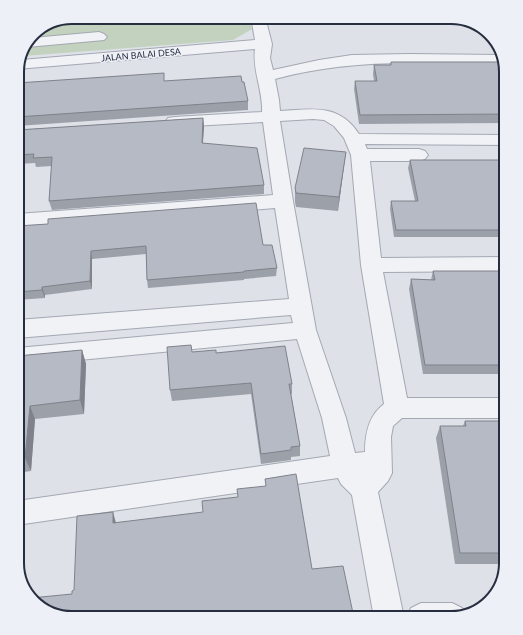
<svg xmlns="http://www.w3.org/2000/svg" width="523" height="635" viewBox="0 0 523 635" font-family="Lato,sans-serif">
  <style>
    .green { fill: #c2d2bf }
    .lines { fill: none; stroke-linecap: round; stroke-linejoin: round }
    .minor-casing { stroke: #a3a8b2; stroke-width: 2 }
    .minor { fill: #f1f2f6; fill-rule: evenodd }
    .wall { fill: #9ca0a9 }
    .shaded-wall { fill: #7f828a }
    .building { fill: #b5bac5; stroke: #7f828a }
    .labels { text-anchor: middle; stroke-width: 3; stroke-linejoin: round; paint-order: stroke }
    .far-street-label { font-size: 9px; fill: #272e3f; stroke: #edf0f6 }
    .rim { fill: none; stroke: #272e3f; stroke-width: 2 }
  </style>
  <rect width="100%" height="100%" fill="#dee1e8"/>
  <path class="green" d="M 72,17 L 248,17 L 252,29 L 233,40 L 23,56 L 35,31 Z"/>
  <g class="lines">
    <g class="minor-casing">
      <path id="minor" d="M 251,17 L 265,17 L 272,44 L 270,58 L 273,70 L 319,60 L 352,55 L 409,54 L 501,55 L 504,65 C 472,67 440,63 409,63 C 363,63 319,67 275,79 L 279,100 L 280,111 C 312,109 339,103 359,134 L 506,135 L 506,145 L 365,144 L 367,149 L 419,149 L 425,151 L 428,155 L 425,159 L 419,161 L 370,161 L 381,258 L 506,257 L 506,271 L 383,272 L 407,398 L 506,398 L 506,418 L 402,418 L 393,426 L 391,437 L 392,473 L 388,481 L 378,492 L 404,618 L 374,618 L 352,495 L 341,484 L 338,478 L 17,525 L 17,501 L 330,456 L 322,418 L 297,339 L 17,366 L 17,348 L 293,323 L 291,315 L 17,338 L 17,320 L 289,299 L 275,208 L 17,228 L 17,214 L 273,195 L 263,122 L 174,127 L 168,126 L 165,122 L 168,118 L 174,117 L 262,112 C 263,90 252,70 255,49 L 17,69 L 21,60 L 255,40 ZM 313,119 L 324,120 L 334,126 L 344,138 L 351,155 L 361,265 L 384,404 C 369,415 365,433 365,452 L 355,453 L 346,418 L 316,330 L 293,201 L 280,121 Z
        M 99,32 L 104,34 L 107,37 L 104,40 L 27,47 L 32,38 Z
        M 421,603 L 452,603 L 462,608 L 465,614 L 452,618 L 406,618 L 411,608 Z"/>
    </g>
    <use href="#minor" class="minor"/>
  </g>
  <path class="wall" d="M 391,62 L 506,71 L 506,123 L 359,124 L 354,89 L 355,81 L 374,81 L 373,74 L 374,65 L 390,65 Z
    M 164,81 L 242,82 L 248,101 L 248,110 L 17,126 L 17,83 Z
    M 203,118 L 204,127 L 203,143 L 264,185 L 264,194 L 52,210 L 49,201 L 52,166 L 36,167 L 35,163 L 17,164 L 17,130 Z
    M 346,152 L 344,166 L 338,211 L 296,207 L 295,202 L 295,188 Z
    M 410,160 L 506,160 L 506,237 L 394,237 L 390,209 L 391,201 L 415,201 L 408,168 Z
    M 17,226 L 263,245 L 277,268 L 276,276 L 244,279 L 244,280 L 148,288 L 147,280 L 146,254 L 92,259 L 92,289 L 45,295 L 45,298 L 17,300 Z
    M 433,271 L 506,271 L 506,374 L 423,374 L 409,289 L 411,279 L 431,280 Z
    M 82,350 L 86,364 L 84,414 L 35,419 L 31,471 L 17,473 L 17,356 Z
    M 192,352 L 216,353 L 292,384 L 292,394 L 291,394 L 300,446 L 300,456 L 291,457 L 291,460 L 261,464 L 251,394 L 172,401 L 170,390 Z
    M 465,421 L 506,421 L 506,564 L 455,564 L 436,438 L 440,426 L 463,426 Z"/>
  <path class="shaded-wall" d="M 203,118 L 204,127 L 202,152 L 202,143 Z
    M 346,152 L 344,166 L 338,211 L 339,197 Z
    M 91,251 L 92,259 L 92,289 L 90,281 Z
    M 42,287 L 45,295 L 45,298 L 42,290 Z
    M 82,350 L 86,364 L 84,414 L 80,400 Z
    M 30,406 L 35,419 L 31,471 L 25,458 Z
    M 113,512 L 116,523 L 113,523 Z"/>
  <path class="building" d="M 391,62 L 503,62 L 506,71 L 506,114 L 360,115 L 355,81 L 377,81 L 374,65 L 391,65 Z
    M 164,73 L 164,81 L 241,76 L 242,82 L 244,82 L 248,101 L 17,117 L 17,83 Z
    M 203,118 L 202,143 L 257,148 L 264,185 L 49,201 L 52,157 L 33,158 L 34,154 L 17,155 L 17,130 Z
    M 304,148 L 346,152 L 339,197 L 296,193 L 295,188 Z
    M 410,160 L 506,160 L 506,230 L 396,230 L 391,201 L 418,201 Z
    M 256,203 L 263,245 L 272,245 L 277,268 L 244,271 L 244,272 L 147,280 L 146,246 L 91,251 L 90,281 L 42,287 L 42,290 L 17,292 L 17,226 L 48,224 L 48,219 Z
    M 433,271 L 506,271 L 506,365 L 425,365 L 411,279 L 435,280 Z
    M 191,345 L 192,352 L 216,350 L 216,353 L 285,346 L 292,384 L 289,384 L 300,446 L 291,447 L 291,450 L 261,454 L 251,383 L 170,390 L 167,347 Z
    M 82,350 L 80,400 L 30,406 L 25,458 L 17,459 L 17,356 Z
    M 465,421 L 506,421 L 506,553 L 460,553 L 440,426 L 466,426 Z
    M 296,474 L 312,569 L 343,566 L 354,618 L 71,618 L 44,611 L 31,598 L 72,594 L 72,591 L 74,590 L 77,516 L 113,512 L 113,523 L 203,512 L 202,501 L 238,497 L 237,489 L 266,486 L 265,479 Z"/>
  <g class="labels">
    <g class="far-street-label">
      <text transform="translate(141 55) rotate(-5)" y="3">JALAN BALAI DESA</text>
    </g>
  </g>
  <path d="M0 0H523V635H0ZM72 24H451A48 48 0 0 1 499 72V563A48 48 0 0 1 451 611H72A48 48 0 0 1 24 563V72A48 48 0 0 1 72 24Z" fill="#edf0f6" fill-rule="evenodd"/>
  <path class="rim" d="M72 24H451A48 48 0 0 1 499 72V563A48 48 0 0 1 451 611H72A48 48 0 0 1 24 563V72A48 48 0 0 1 72 24Z"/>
</svg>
